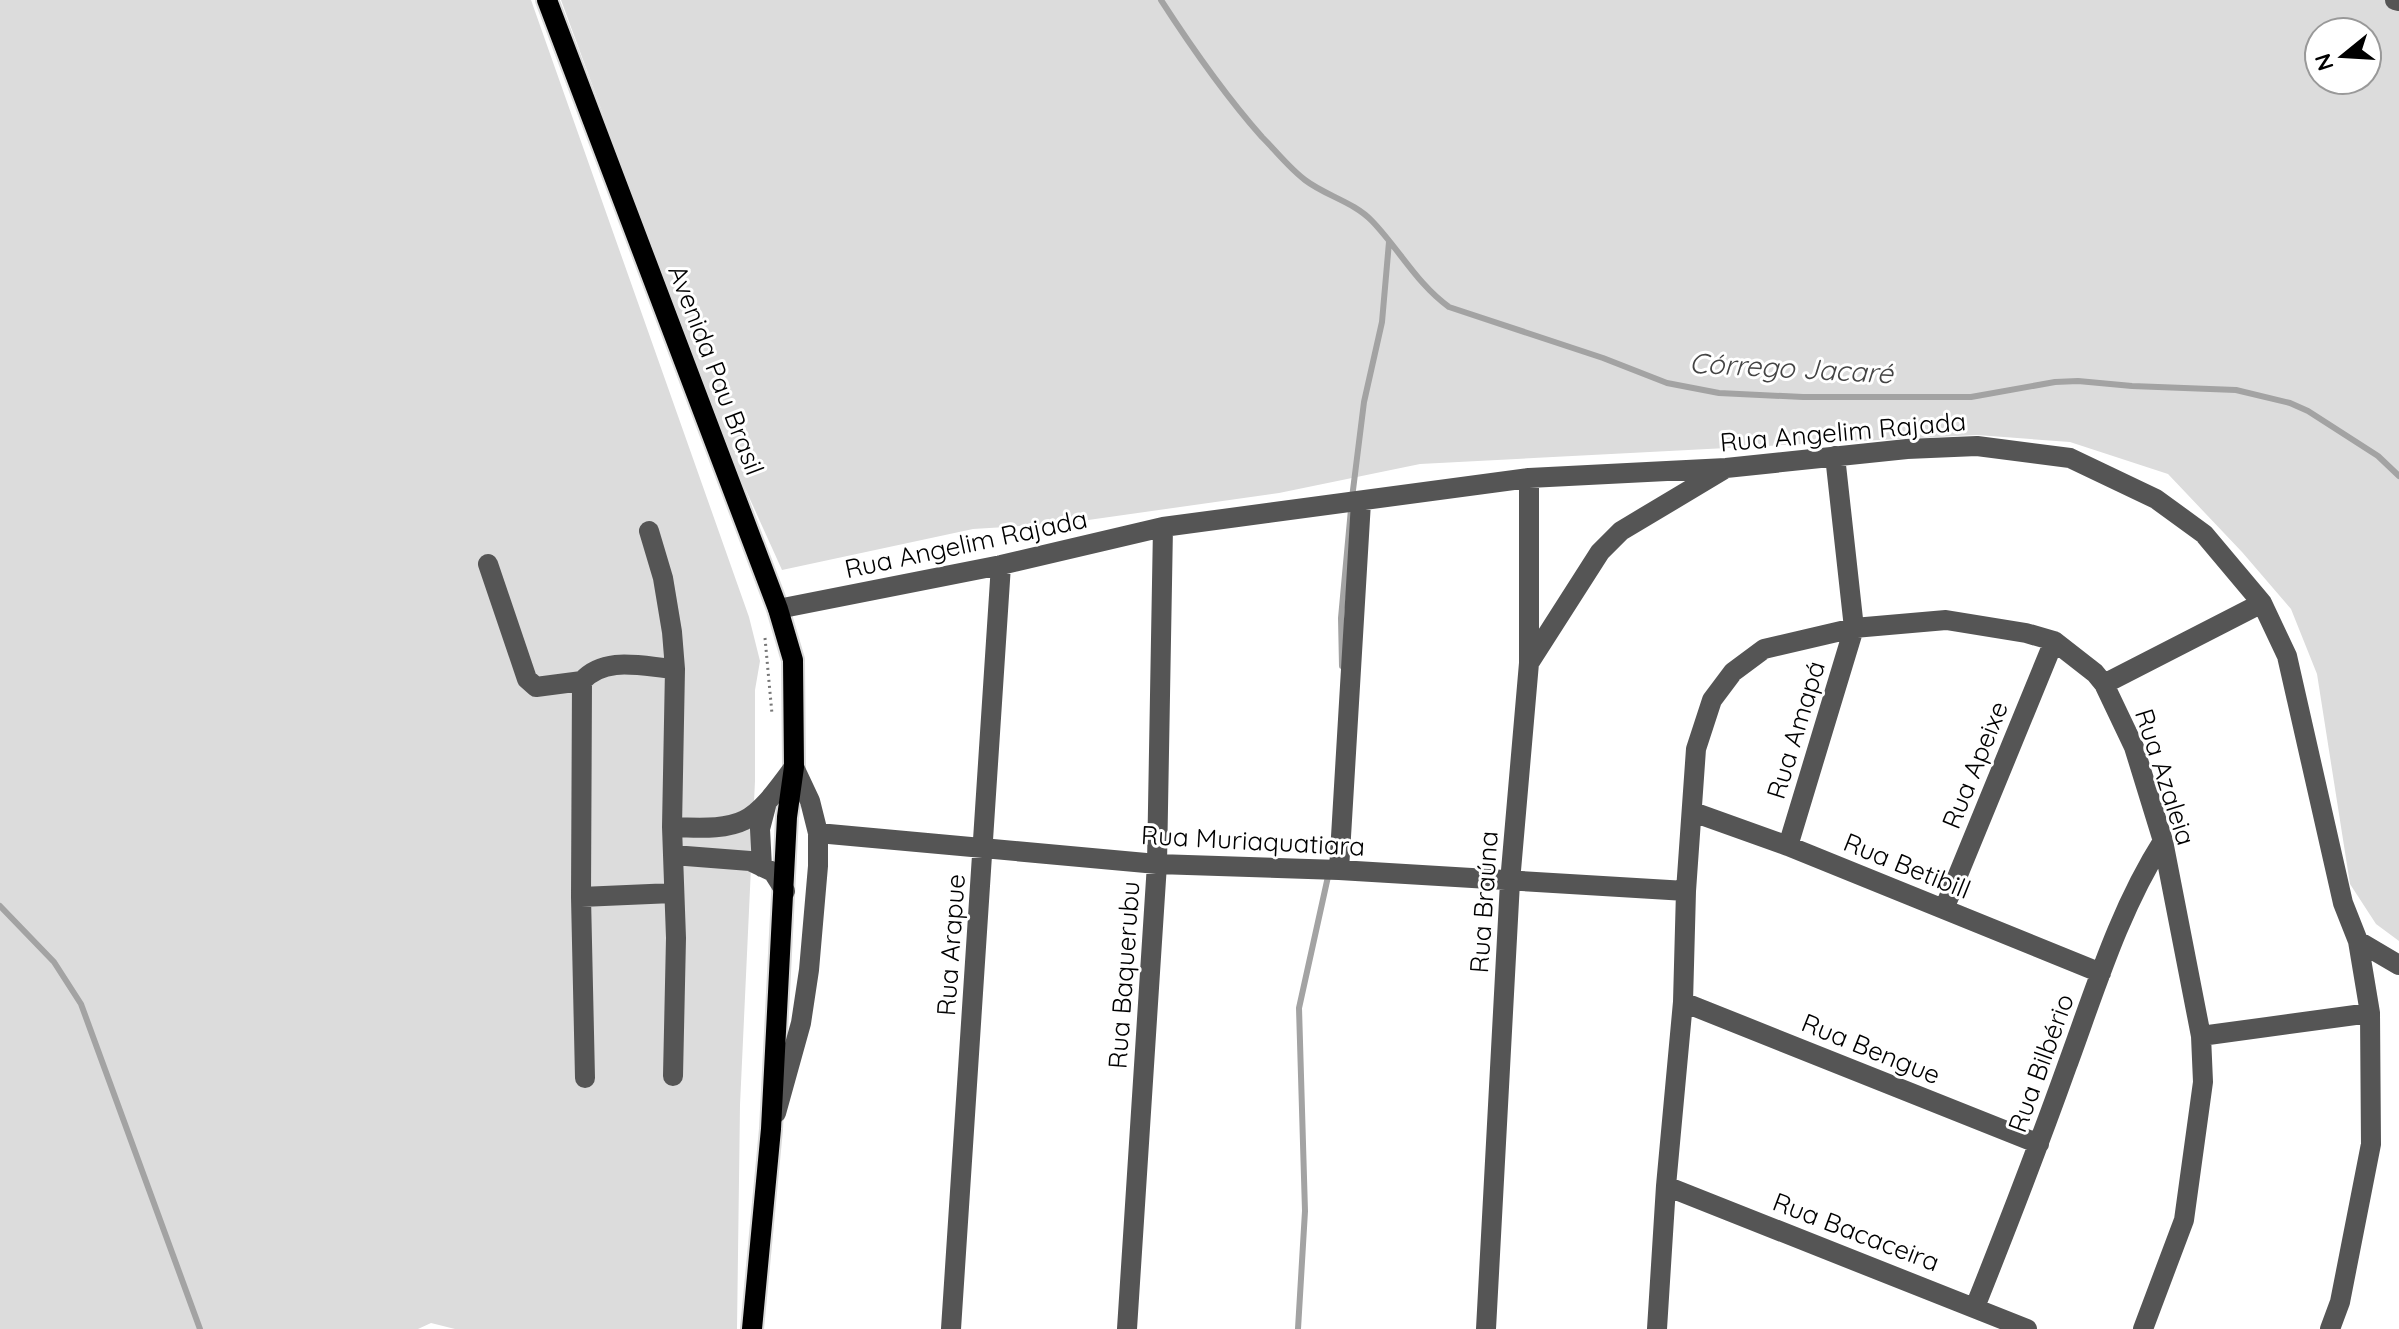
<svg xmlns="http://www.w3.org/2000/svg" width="2399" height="1329" viewBox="0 0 2399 1329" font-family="Quicksand,sans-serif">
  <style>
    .green { fill: #dcdcdc; fill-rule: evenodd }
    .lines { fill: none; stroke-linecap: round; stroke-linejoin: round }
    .stream { stroke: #a3a3a3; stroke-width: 6 }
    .major-casing { stroke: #dbdbdb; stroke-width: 24 }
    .path { stroke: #777; stroke-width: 3; stroke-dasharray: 2 4; stroke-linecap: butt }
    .minor { stroke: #555; stroke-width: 20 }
    .major { stroke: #000; stroke-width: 20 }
    .labels { text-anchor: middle; stroke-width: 6; stroke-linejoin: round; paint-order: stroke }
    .street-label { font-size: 26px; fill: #000; stroke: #fff }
    .water-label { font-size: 28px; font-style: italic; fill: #444; stroke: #fff }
  </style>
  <rect width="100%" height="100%" fill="#fff"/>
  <path class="green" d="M 0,0 L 531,0 L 749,617 L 760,661 L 755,690 L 755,781 L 740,1105 L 737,1329 L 455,1329 L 431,1323 L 418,1329 L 0,1329 Z
    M 561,0 L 2399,0 L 2399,941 L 2376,924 L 2350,884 L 2317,674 L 2291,609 L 2242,552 L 2168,474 L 2070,442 L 1977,435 L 1420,464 L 1279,493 L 1067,523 L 973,529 L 782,570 L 721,435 ZM 2319,32 L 2367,32 L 2367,80 L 2319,80 Z"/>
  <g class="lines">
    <path class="stream" d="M 1161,0 C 1192,48 1224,94 1262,137 C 1276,151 1289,168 1305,180 C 1326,196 1354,202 1372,221 C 1399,249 1417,284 1449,307 L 1603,358 L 1667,383 L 1719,393 L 1803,397 L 1971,397 L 2055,382 L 2078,381 L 2132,386 L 2236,390 L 2290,403 L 2308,411 L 2378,456 L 2399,476
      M 1352,498 L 1364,402 L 1382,322 L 1389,242
      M 1342,666 L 1341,618 L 1351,509
      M 0,906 L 54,962 L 81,1004 L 200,1329
      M 1298,1329 L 1305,1211 L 1299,1008 L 1329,872"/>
    <g class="major-casing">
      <path id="major" d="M 547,0 L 778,609 L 793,660 L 794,767 L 787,817 L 771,1129 L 752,1329"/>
    </g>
    <path class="path" d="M 765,638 L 772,714"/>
    <path class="minor" d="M 2395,0 L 2399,1
      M 649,531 L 663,578 L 672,632 L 675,669 L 672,827 L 676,938 L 673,1076
      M 488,564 L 527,679 L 536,687 L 582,681
      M 778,609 L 1001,565 L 1163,527 L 1529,478 L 1726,468 L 1907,449 L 1977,446 L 2070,458 L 2156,499 L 2204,534 L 2262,603 L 2287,656 L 2343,903 L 2358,941 L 2370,1013 L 2371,1144 L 2340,1302 L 2330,1329
      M 1529,663 L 1600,552 L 1621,531 L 1723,470
      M 2104,684 L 2262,603
      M 1693,812 L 1788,846 L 2101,973
      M 672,827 C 745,830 751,826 794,767 L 810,801 L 818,833 L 818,866 L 809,970 L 801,1023 L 776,1113
      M 818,833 L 1157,864 L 1339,870 L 1686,891
      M 1788,846 L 1854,628 L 1835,456
      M 673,855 L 750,861 L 773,872 L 785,891
      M 762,867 L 760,829 L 766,806
      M 1339,870 L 1361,502
      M 581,897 L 673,893
      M 1944,909 L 2054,641
      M 2358,941 L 2399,965
      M 1683,1002 L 2039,1144
      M 2201,1036 L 2370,1013
      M 585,1078 L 581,897 L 582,681 C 606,655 643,667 675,669
      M 1666,1186 L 2027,1329
      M 1975,1307 C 2007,1227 2038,1147 2067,1066 C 2095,990 2119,910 2163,841
      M 951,1329 L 1001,565
      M 1127,1329 L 1157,864 L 1163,527
      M 1486,1329 L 1510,882 L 1529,663 L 1529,478
      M 1657,1329 L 1666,1186 L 1683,1002 L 1686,891 L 1696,749 L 1712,700 L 1733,672 L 1764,649 L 1854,628 L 1946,620 L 2026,633 L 2054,641 L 2095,673 L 2104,684 L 2134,747 L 2163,841 L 2201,1036 L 2203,1082 L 2184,1220 L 2143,1329"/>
    <use href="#major" class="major"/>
  </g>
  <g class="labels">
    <g class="street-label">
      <text transform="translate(716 370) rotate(69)" y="9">Avenida Pau Brasil</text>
      <text transform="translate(1843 432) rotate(-5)" y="9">Rua Angelim Rajada</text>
      <text transform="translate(966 544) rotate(-12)" y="9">Rua Angelim Rajada</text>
      <text transform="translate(1796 730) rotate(-73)" y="9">Rua Amapá</text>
      <text transform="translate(1975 765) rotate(-68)" y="9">Rua Apeixe</text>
      <text transform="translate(2165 777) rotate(72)" y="9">Rua Azaleia</text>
      <text transform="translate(1253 841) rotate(3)" y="9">Rua Muriaquatiara</text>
      <text transform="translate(1907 866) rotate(22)" y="9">Rua Betibill</text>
      <text transform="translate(1484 902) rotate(-86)" y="9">Rua Braúna</text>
      <text transform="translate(951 945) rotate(-86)" y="9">Rua Arapue</text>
      <text transform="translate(1124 975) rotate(-86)" y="9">Rua Baquerubu</text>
      <text transform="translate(1871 1049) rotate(22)" y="9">Rua Bengue</text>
      <text transform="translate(2041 1063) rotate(-70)" y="9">Rua Bilbério</text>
      <text transform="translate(1856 1232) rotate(21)" y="9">Rua Bacaceira</text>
    </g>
    <g class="water-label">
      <text transform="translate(1791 368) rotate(3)" y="10">Córrego Jacaré</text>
    </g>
  </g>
  <g transform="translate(2343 56) rotate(252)"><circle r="38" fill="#ffffff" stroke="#999999" stroke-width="2"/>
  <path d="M0-6L14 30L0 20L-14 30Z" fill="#000000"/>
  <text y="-12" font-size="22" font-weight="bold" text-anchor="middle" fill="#000000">N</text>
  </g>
</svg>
